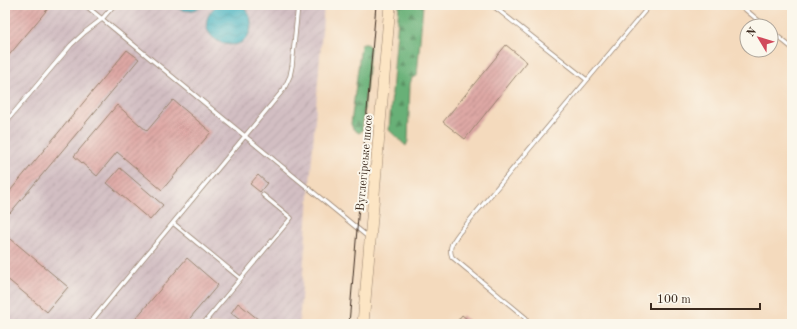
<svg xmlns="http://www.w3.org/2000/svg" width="797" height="329" viewBox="0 0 797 329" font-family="'Old Standard TT',serif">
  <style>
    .industrial { fill: url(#industrial-furrows) }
    .forest { fill: url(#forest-firs); stroke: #526d4a }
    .water { fill: url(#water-waves); stroke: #3e6d6e }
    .building { fill: url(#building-hatch) }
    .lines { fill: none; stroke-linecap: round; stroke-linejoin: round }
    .lane-casing { stroke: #98826e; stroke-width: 5 }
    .secondary-casing { stroke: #98826e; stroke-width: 12 }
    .lane { stroke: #fff; stroke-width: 3.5 }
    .secondary { stroke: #fce5c4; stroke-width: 11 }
    .tram { stroke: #3b2a1e; stroke-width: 1 }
    .labels { text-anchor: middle; stroke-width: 4; stroke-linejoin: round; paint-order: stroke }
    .street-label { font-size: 12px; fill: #3b2a1e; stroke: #fbf7ec }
  </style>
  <defs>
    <pattern id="industrial-furrows" width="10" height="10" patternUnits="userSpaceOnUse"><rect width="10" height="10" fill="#d2bec2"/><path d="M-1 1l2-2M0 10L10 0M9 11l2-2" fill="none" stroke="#b5a3a6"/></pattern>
    <pattern id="forest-firs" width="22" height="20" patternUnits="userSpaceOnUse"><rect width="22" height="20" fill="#68b077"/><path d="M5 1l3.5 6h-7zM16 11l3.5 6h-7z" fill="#578f61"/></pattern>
    <pattern id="water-waves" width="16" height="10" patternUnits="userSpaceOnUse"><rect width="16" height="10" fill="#42b0bf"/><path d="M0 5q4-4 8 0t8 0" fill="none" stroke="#388f9b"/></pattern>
    <pattern id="building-hatch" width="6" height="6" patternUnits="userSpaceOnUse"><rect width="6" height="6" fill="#dea8a5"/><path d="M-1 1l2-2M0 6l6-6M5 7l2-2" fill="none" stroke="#b58986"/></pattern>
  </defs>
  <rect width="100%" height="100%" fill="#fbf7ec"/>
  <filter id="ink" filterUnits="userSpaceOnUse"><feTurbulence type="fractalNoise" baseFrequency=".025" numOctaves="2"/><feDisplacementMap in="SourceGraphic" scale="8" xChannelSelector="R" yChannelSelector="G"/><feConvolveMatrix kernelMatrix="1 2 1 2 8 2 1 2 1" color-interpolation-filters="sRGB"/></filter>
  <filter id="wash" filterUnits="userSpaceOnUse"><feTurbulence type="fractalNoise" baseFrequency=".012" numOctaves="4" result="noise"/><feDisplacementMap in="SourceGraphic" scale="16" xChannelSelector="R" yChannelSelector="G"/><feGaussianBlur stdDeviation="0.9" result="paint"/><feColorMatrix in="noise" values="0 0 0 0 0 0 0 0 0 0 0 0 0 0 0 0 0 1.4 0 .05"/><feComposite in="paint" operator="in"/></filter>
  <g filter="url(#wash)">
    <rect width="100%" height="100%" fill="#f4dabd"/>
    <path class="industrial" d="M 5,5 L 324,5 L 299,324 L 5,324 Z"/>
    <path class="forest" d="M 399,5 L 423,5 L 417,76 L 412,78 L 410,84 L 408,141 L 406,146 L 389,130 Z
      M 363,44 L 367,44 L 370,47 L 362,131 L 359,133 L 353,129 L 351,124 L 361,45 Z"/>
    <path class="water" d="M 173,5 L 202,5 C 193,13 182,12 173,5 Z
      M 217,5 L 241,5 C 248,10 252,18 251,27 C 245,65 182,35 217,5 Z"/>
    <g id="blocks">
      <path class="building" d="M 5,5 L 51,5 L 5,60 Z
        M 506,45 L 527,62 L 465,139 L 443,122 Z
        M 127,50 L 139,59 L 10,213 L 5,208 L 5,197 Z
        M 173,100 L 211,132 L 162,190 L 117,152 L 97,176 L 74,156 L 117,105 L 147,131 Z
        M 120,168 L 163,205 L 150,220 L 107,183 Z
        M 258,175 L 267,183 L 260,192 L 250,184 Z
        M 5,234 L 68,287 L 47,312 L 5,277 Z
        M 187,258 L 218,285 L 185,324 L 131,324 Z
        M 238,303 L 264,324 L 245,324 L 231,313 Z
        M 462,315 L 473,324 L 455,324 Z"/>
    </g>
  </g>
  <g filter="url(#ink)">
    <use href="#blocks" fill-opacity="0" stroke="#98826e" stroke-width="1"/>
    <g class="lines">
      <g class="lane-casing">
        <path id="lane" d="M 85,5 L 368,237
          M 492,5 L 587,80
          M 740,5 L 765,26
          M 771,31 L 792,48
          M 5,123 L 71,45 L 85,32 L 102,19 L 114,5
          M 173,223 L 240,278
          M 5,320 L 9,324
          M 89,324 L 284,89 L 290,76 L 292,66 L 298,5
          M 203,324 L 291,218 L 263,195
          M 521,324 L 526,318 L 452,257 C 448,247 453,241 459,233 L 650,5"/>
      </g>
      <g class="secondary-casing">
        <path id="secondary" d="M 363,324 L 390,5"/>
      </g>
      <use href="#lane" class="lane"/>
      <use href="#secondary" class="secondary"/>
      <path class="tram" d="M 349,324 L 376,5"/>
    </g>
  </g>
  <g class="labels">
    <g class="street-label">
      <text transform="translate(364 163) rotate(-85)" y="4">Вуглегірське шосе</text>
    </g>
  </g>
  <rect width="797" height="329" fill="none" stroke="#fbf7ec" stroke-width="20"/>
  <g transform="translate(759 38) rotate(308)"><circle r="19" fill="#fbf7ec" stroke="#aea59a"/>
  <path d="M0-3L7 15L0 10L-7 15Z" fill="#d1495b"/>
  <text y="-6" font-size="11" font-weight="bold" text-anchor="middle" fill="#3b2a1e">N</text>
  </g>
  <path d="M651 303v6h109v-6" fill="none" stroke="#3b2a1e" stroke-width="2"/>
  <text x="657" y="303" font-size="12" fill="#3b2a1e" stroke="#fbf7ec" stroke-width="3" paint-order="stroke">100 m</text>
</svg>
